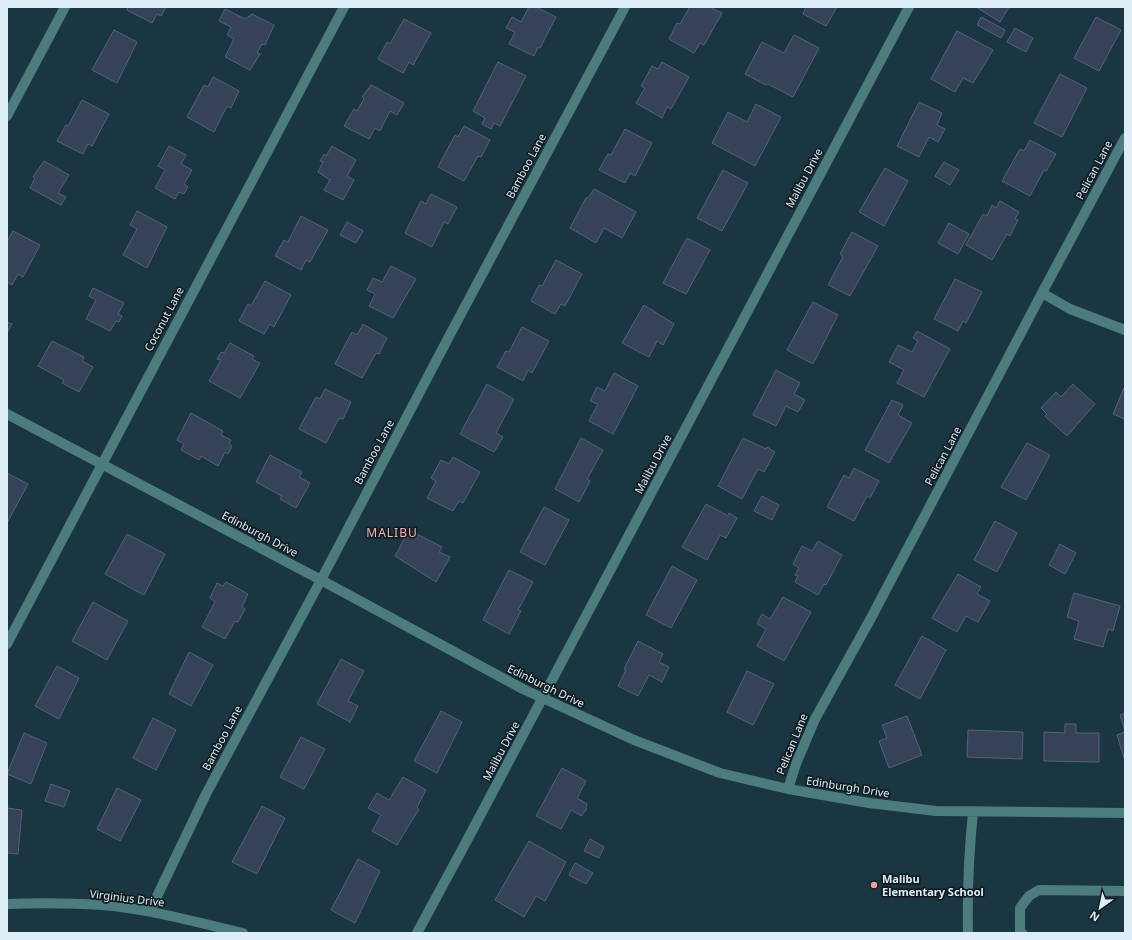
<svg xmlns="http://www.w3.org/2000/svg" width="1132" height="940" viewBox="0 0 1132 940" font-family="'Noto Sans',sans-serif">
  <style>
    .building { fill: #354258; stroke: #546279 }
    .lines { fill: none; stroke-linecap: round; stroke-linejoin: round }
    .minor { stroke: #4d7c7e; stroke-width: 10 }
    .poi-dot { fill: #f59b9c; stroke: #101c22; stroke-width: 1.5 }
    .labels { text-anchor: middle; stroke-width: 3.5; stroke-linejoin: round; paint-order: stroke }
    .street-label { font-size: 11px; fill: #deeef6; stroke: #101c22 }
    .poi-label { font-size: 11px; font-weight: bold; fill: #deeef6; stroke: #101c22; text-anchor: start }
    .neighbourhood-label { font-size: 12px; letter-spacing: 1px; fill: #f8b4b4; stroke: #101c22 }
  </style>
  <rect width="100%" height="100%" fill="#1a3643"/>
  <path class="building" d="M 128,7 L 166,7 L 161,16 L 157,14 L 152,23 L 127,10 Z
    M 529,7 L 536,7 L 556,17 L 540,48 L 538,47 L 534,56 L 509,44 L 515,32 L 506,28 L 512,17 L 521,22 Z
    M 690,7 L 710,7 L 722,13 L 704,45 L 700,43 L 694,53 L 669,39 L 677,23 L 680,24 Z
    M 806,7 L 837,7 L 826,26 L 803,14 Z
    M 976,7 L 1009,7 L 1000,22 Z
    M 225,9 L 245,19 L 252,14 L 274,25 L 265,45 L 262,44 L 257,53 L 260,54 L 250,70 L 225,57 L 234,39 L 227,35 L 231,27 L 219,21 Z
    M 981,17 L 1005,30 L 1001,38 L 977,25 Z
    M 1096,17 L 1121,30 L 1099,71 L 1074,58 Z
    M 404,19 L 431,33 L 413,65 L 409,62 L 403,73 L 378,59 L 387,42 L 390,44 Z
    M 1015,28 L 1033,38 L 1026,52 L 1007,42 Z
    M 114,30 L 137,42 L 117,83 L 92,70 Z
    M 957,31 L 993,50 L 973,83 L 963,78 L 955,92 L 931,79 Z
    M 794,35 L 819,48 L 793,97 L 768,84 L 766,85 L 745,74 L 762,42 L 784,53 Z
    M 498,62 L 526,76 L 500,126 L 494,123 L 491,129 L 482,124 L 485,118 L 473,111 Z
    M 662,62 L 689,77 L 671,109 L 667,107 L 662,118 L 636,103 L 645,88 L 641,86 L 652,66 L 658,69 Z
    M 1060,74 L 1087,88 L 1062,137 L 1034,123 Z
    M 213,77 L 239,91 L 231,108 L 227,106 L 214,132 L 187,117 L 204,85 L 208,87 Z
    M 371,85 L 404,103 L 397,115 L 390,111 L 380,131 L 375,128 L 369,139 L 344,126 L 354,109 L 357,111 L 364,99 L 362,97 Z
    M 82,100 L 109,114 L 92,146 L 88,144 L 83,154 L 57,141 L 66,125 L 68,126 Z
    M 919,102 L 942,113 L 937,125 L 945,129 L 938,142 L 929,137 L 919,157 L 897,146 Z
    M 756,104 L 781,117 L 755,166 L 712,143 L 728,112 L 747,122 Z
    M 464,126 L 490,140 L 481,157 L 478,156 L 464,181 L 438,167 L 455,135 L 458,137 Z
    M 625,129 L 652,143 L 635,176 L 630,173 L 625,183 L 599,170 L 608,154 L 611,155 Z
    M 1030,140 L 1056,154 L 1046,171 L 1044,170 L 1030,196 L 1002,181 L 1020,149 L 1024,151 Z
    M 169,146 L 186,155 L 181,164 L 192,170 L 184,184 L 188,187 L 184,194 L 179,192 L 175,199 L 155,188 L 165,170 L 158,166 Z
    M 332,146 L 356,160 L 347,176 L 354,180 L 343,200 L 324,190 L 330,180 L 318,172 L 323,162 L 320,161 L 324,154 L 326,156 Z
    M 44,161 L 69,175 L 58,193 L 66,197 L 61,205 L 30,188 L 35,178 L 33,177 Z
    M 944,162 L 959,170 L 950,185 L 935,176 Z
    M 885,168 L 908,181 L 884,226 L 859,212 Z
    M 723,170 L 748,183 L 722,231 L 697,218 Z
    M 594,189 L 636,212 L 622,238 L 604,228 L 596,243 L 570,228 L 586,198 L 588,198 Z
    M 431,194 L 457,207 L 448,224 L 444,222 L 432,247 L 405,233 L 421,201 L 426,204 Z
    M 1000,201 L 1019,212 L 1015,219 L 1018,220 L 1010,236 L 1007,234 L 992,260 L 966,245 L 983,214 L 987,216 L 992,205 L 996,208 Z
    M 137,211 L 167,227 L 147,268 L 123,255 L 137,229 L 130,225 Z
    M 301,216 L 328,230 L 310,262 L 306,260 L 301,270 L 275,256 L 284,240 L 288,242 Z
    M 347,222 L 363,231 L 356,243 L 340,235 Z
    M 949,223 L 969,234 L 958,254 L 938,243 Z
    M 13,231 L 40,245 L 23,277 L 18,274 L 12,285 L 7,282 L 7,242 Z
    M 852,232 L 878,246 L 850,296 L 828,285 L 843,257 L 840,254 Z
    M 687,238 L 710,250 L 686,294 L 663,283 Z
    M 556,260 L 582,274 L 565,306 L 561,304 L 555,314 L 531,301 L 539,285 L 542,286 Z
    M 391,266 L 416,279 L 393,318 L 369,306 L 375,294 L 367,290 L 373,278 L 382,282 Z
    M 955,279 L 982,292 L 966,323 L 963,321 L 958,331 L 934,319 Z
    M 265,281 L 291,295 L 274,327 L 270,324 L 264,334 L 239,321 L 248,304 L 251,306 Z
    M 93,288 L 124,303 L 118,314 L 122,316 L 119,322 L 116,321 L 110,331 L 86,319 L 96,300 L 89,296 Z
    M 813,302 L 838,315 L 813,364 L 787,350 Z
    M 644,305 L 674,324 L 663,345 L 657,341 L 649,357 L 622,343 Z
    M 7,322 L 12,324 L 7,333 Z
    M 363,324 L 387,338 L 379,354 L 376,353 L 362,378 L 335,364 L 352,332 L 357,335 Z
    M 522,327 L 549,341 L 532,373 L 528,370 L 523,381 L 497,367 L 506,351 L 509,352 Z
    M 917,331 L 950,349 L 924,397 L 897,383 L 904,370 L 889,362 L 898,345 L 912,352 L 918,341 L 913,338 Z
    M 52,341 L 84,357 L 82,361 L 93,367 L 79,392 L 62,383 L 64,380 L 38,366 Z
    M 230,343 L 254,356 L 252,359 L 260,363 L 240,398 L 209,381 L 221,360 L 217,359 L 221,352 L 224,353 Z
    M 776,370 L 800,383 L 794,394 L 805,400 L 798,412 L 786,406 L 776,426 L 753,415 Z
    M 614,373 L 638,386 L 613,434 L 589,421 L 598,404 L 590,401 L 597,387 L 605,391 Z
    M 487,384 L 514,399 L 496,433 L 503,437 L 494,452 L 460,434 Z
    M 1073,384 L 1095,404 L 1067,436 L 1045,416 L 1047,414 L 1041,408 L 1056,392 L 1061,397 Z
    M 1124,388 L 1125,388 L 1125,419 L 1113,414 Z
    M 325,389 L 351,402 L 343,419 L 339,418 L 326,443 L 299,429 L 316,397 L 320,399 Z
    M 892,400 L 903,405 L 898,415 L 912,423 L 889,463 L 865,450 Z
    M 191,413 L 223,431 L 221,435 L 231,440 L 229,444 L 232,446 L 228,454 L 225,452 L 218,466 L 201,456 L 199,460 L 181,450 L 184,444 L 177,440 Z
    M 581,438 L 603,450 L 587,479 L 590,481 L 579,502 L 555,489 Z
    M 743,438 L 766,449 L 767,447 L 775,452 L 764,472 L 758,469 L 742,499 L 718,486 Z
    M 1027,443 L 1050,455 L 1026,500 L 1001,487 Z
    M 270,455 L 302,472 L 299,477 L 310,483 L 296,508 L 280,499 L 282,496 L 256,482 Z
    M 453,457 L 480,472 L 463,503 L 459,501 L 453,511 L 427,498 L 436,481 L 431,478 L 441,460 L 449,464 Z
    M 854,468 L 879,481 L 870,498 L 867,496 L 854,521 L 827,507 L 844,475 L 849,478 Z
    M 7,473 L 28,484 L 7,523 Z
    M 762,496 L 779,505 L 772,520 L 754,511 Z
    M 706,504 L 728,516 L 729,513 L 737,518 L 726,538 L 720,535 L 707,560 L 682,547 Z
    M 544,507 L 569,520 L 545,565 L 520,552 Z
    M 995,521 L 1017,533 L 997,572 L 974,560 Z
    M 409,530 L 442,547 L 439,552 L 450,557 L 436,582 L 395,556 Z
    M 127,534 L 165,554 L 144,595 L 105,574 Z
    M 818,541 L 842,555 L 826,585 L 824,584 L 818,595 L 795,582 L 798,576 L 795,575 L 799,568 L 793,564 L 802,546 L 812,551 Z
    M 1060,544 L 1076,553 L 1065,574 L 1049,565 Z
    M 672,566 L 697,580 L 671,628 L 646,615 Z
    M 509,570 L 533,582 L 518,610 L 521,611 L 509,634 L 483,620 Z
    M 958,574 L 981,587 L 977,594 L 990,601 L 978,622 L 966,616 L 957,632 L 932,618 Z
    M 226,582 L 248,594 L 242,607 L 245,609 L 238,622 L 235,621 L 225,639 L 202,627 L 215,602 L 210,598 L 217,583 L 223,586 Z
    M 1074,593 L 1120,606 L 1113,631 L 1108,629 L 1103,647 L 1074,639 L 1079,621 L 1067,617 Z
    M 783,597 L 811,612 L 784,661 L 757,646 L 766,629 L 757,624 L 762,614 L 770,619 Z
    M 93,602 L 128,621 L 107,660 L 72,641 Z
    M 922,636 L 946,650 L 920,699 L 895,685 Z
    M 638,641 L 663,654 L 659,662 L 669,667 L 662,682 L 649,675 L 638,696 L 618,686 L 626,670 L 624,669 Z
    M 189,652 L 213,665 L 191,706 L 169,694 Z
    M 341,659 L 364,671 L 348,701 L 358,706 L 350,722 L 317,704 Z
    M 57,666 L 79,678 L 59,719 L 35,706 Z
    M 747,671 L 774,684 L 753,725 L 727,712 Z
    M 441,711 L 462,722 L 437,773 L 414,761 Z
    M 1125,713 L 1125,731 L 1120,715 Z
    M 907,716 L 922,755 L 889,768 L 879,741 L 887,738 L 882,725 Z
    M 153,718 L 176,730 L 156,770 L 133,758 Z
    M 1065,724 L 1076,724 L 1076,733 L 1099,733 L 1099,762 L 1044,761 L 1044,732 L 1065,733 Z
    M 968,730 L 1023,732 L 1022,759 L 967,757 Z
    M 1125,732 L 1125,761 L 1117,735 Z
    M 24,733 L 47,743 L 31,784 L 7,774 Z
    M 301,737 L 325,749 L 304,789 L 280,777 Z
    M 562,768 L 586,781 L 577,798 L 587,804 L 586,808 L 587,809 L 581,816 L 571,810 L 561,829 L 536,816 Z
    M 403,777 L 426,790 L 417,807 L 419,809 L 397,845 L 372,831 L 381,815 L 368,808 L 377,793 L 389,800 Z
    M 51,784 L 70,791 L 64,807 L 45,801 Z
    M 117,788 L 141,800 L 120,841 L 97,829 Z
    M 262,806 L 285,818 L 257,874 L 232,862 Z
    M 7,808 L 22,810 L 18,854 L 7,853 Z
    M 590,839 L 604,847 L 599,858 L 584,851 Z
    M 529,841 L 566,862 L 545,901 L 536,896 L 524,917 L 495,900 Z
    M 358,859 L 380,871 L 355,923 L 331,910 Z
    M 575,863 L 593,873 L 586,884 L 569,875 Z"/>
  <g class="lines">
    <path class="minor" d="M 7,116 L 65,7
      M 1042,293 L 1070,309 L 1125,330
      M 7,414 L 321,580 L 523,689 L 634,740 L 720,773 L 788,789 L 869,803 L 936,811 L 1125,813
      M 7,644 C 118,430 232,219 344,7
      M 788,789 L 796,764 L 815,719 L 871,618 L 1042,293 L 1125,138
      M 7,904 C 39,903 70,903 102,905 C 150,909 196,922 243,933
      M 150,911 L 206,794 L 321,580 L 454,327 L 625,7
      M 417,933 L 464,846 L 909,7
      M 968,933 C 967,892 969,852 973,812
      M 1022,933 L 1020,931 L 1020,908 L 1029,896 L 1039,890 L 1125,891"/>
  </g>
  <circle class="poi-dot" cx="874" cy="885" r="4"/>
  <g class="labels">
    <g class="street-label">
      <text transform="translate(526 166) rotate(-62)" y="4">Bamboo Lane</text>
      <text transform="translate(1094 170) rotate(-62)" y="4">Pelican Lane</text>
      <text transform="translate(804 178) rotate(-62)" y="4">Malibu Drive</text>
      <text transform="translate(164 319) rotate(-62)" y="4">Coconut Lane</text>
      <text transform="translate(374 452) rotate(-62)" y="4">Bamboo Lane</text>
      <text transform="translate(943 456) rotate(-62)" y="4">Pelican Lane</text>
      <text transform="translate(653 464) rotate(-62)" y="4">Malibu Drive</text>
      <text transform="translate(260 534) rotate(28)" y="4">Edinburgh Drive</text>
      <text transform="translate(546 686) rotate(26)" y="4">Edinburgh Drive</text>
      <text transform="translate(222 738) rotate(-62)" y="4">Bamboo Lane</text>
      <text transform="translate(792 744) rotate(-68)" y="4">Pelican Lane</text>
      <text transform="translate(501 751) rotate(-62)" y="4">Malibu Drive</text>
      <text transform="translate(848 787) rotate(9)" y="4">Edinburgh Drive</text>
      <text transform="translate(127 898) rotate(7)" y="4">Virginius Drive</text>
    </g>
    <g class="poi-label">
      <text x="882" y="883">Malibu<tspan x="882" dy="13">Elementary School</tspan></text>
    </g>
    <g class="neighbourhood-label">
      <text x="392" y="537">MALIBU</text>
    </g>
  </g>
  <rect width="1132" height="940" fill="none" stroke="#deeef6" stroke-width="16"/>
  <g transform="translate(1100 908) rotate(213)" stroke="#101c22" stroke-width="3" paint-order="stroke">
  <path d="M0-3L7 15L0 10L-7 15Z" fill="#deeef6"/>
  <text y="-6" font-size="11" font-weight="bold" text-anchor="middle" fill="#deeef6">N</text>
  </g>
</svg>
